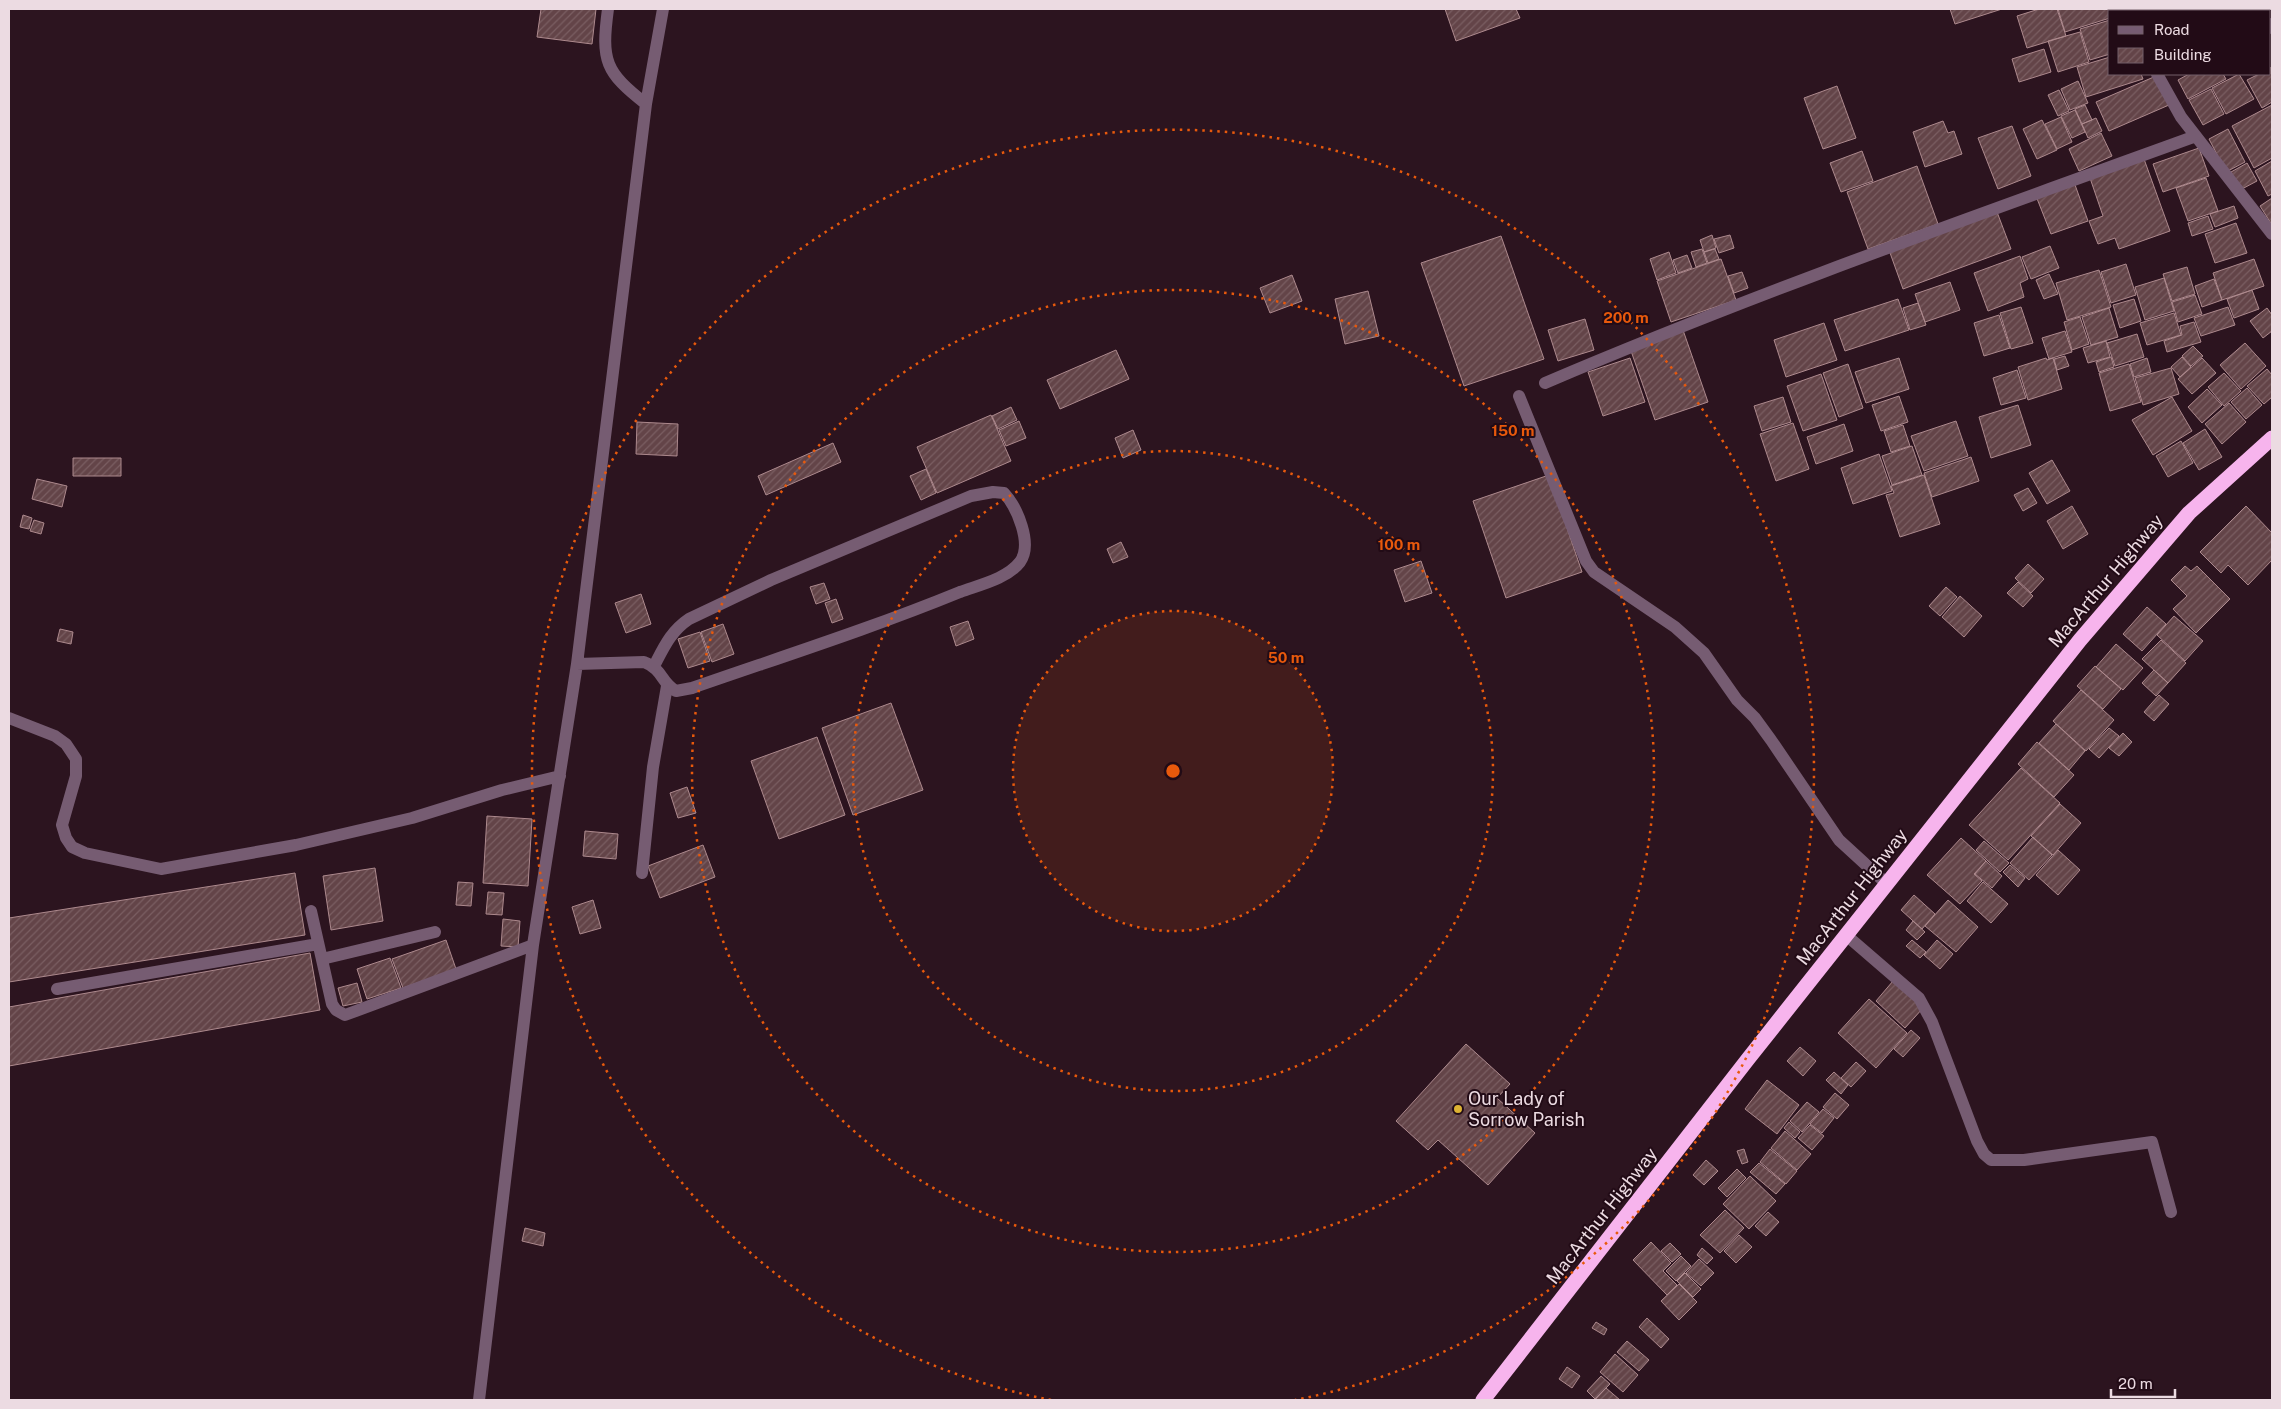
<svg xmlns="http://www.w3.org/2000/svg" width="2281" height="1409" viewBox="0 0 2281 1409" font-family="'Public Sans',sans-serif">
  <style>
    .building { fill: url(#building-hatch); stroke: #ad898d }
    .lines { fill: none; stroke-linecap: round; stroke-linejoin: round }
    .minor { stroke: #765c72; stroke-width: 12 }
    .highway { stroke: #f7b4ed; stroke-width: 15 }
    .ring { fill: none; stroke: #e8590c; stroke-width: 2.5; stroke-dasharray: 2.5 5 }
    .poi-dot { fill: #dcb233; stroke: #220b16; stroke-width: 2 }
    .labels { text-anchor: middle; stroke-width: 4; stroke-linejoin: round; paint-order: stroke }
    .street-label { font-size: 18px; fill: #ecdbe2; stroke: #220b16 }
    .poi-label { font-size: 18px; fill: #ecdbe2; stroke: #220b16; text-anchor: start }
    .centre { fill: #e8590c; stroke: #220b16; stroke-width: 2.5 }
    .ring-label { font-size: 15px; text-anchor: middle; font-weight: bold; fill: #e8590c; stroke: #220b16; stroke-width: 4; stroke-linejoin: round; paint-order: stroke }
  </style>
  <defs>
    <pattern id="building-hatch" width="6" height="6" patternUnits="userSpaceOnUse" patternTransform="scale(1.25)"><rect width="6" height="6" fill="#634448"/><path d="M-1 1l2-2M0 6l6-6M5 7l2-2" fill="none" stroke="#7a5e62"/></pattern>
  </defs>
  <rect width="100%" height="100%" fill="#2c141f"/>
  <path class="building" d="M 541,9 L 596,9 L 592,44 L 537,37 Z
    M 1445,9 L 1516,9 L 1520,18 L 1456,41 Z
    M 1950,9 L 2002,9 L 1955,24 Z
    M 2039,9 L 2057,9 L 2066,36 L 2027,48 L 2017,16 Z
    M 2058,9 L 2112,9 L 2113,11 L 2110,11 L 2110,18 L 2065,32 Z
    M 2110,20 L 2110,54 L 2090,60 L 2080,29 Z
    M 2080,32 L 2089,62 L 2058,72 L 2048,41 Z
    M 2044,49 L 2051,72 L 2019,82 L 2012,59 Z
    M 2110,57 L 2110,74 L 2141,74 L 2143,79 L 2086,97 L 2077,67 Z
    M 2272,67 L 2272,102 L 2262,108 L 2247,80 L 2259,74 L 2270,74 L 2270,68 Z
    M 2189,74 L 2223,74 L 2226,79 L 2188,99 L 2178,80 Z
    M 2239,74 L 2254,99 L 2226,114 L 2212,88 Z
    M 2156,76 L 2169,105 L 2109,131 L 2096,102 Z
    M 2078,81 L 2088,103 L 2070,110 L 2061,89 Z
    M 1837,86 L 1856,138 L 1823,149 L 1804,98 Z
    M 2211,89 L 2224,114 L 2203,125 L 2189,100 Z
    M 2059,90 L 2069,111 L 2058,116 L 2048,95 Z
    M 2085,105 L 2092,120 L 2082,124 L 2075,109 Z
    M 2272,105 L 2272,158 L 2254,168 L 2232,126 Z
    M 2075,110 L 2085,132 L 2072,138 L 2061,116 Z
    M 2061,117 L 2072,142 L 2057,149 L 2045,124 Z
    M 2096,118 L 2102,131 L 2088,138 L 2082,124 Z
    M 2042,120 L 2057,150 L 2037,159 L 2023,129 Z
    M 1943,121 L 1948,133 L 1954,131 L 1962,154 L 1925,167 L 1913,132 Z
    M 2012,126 L 2031,176 L 1998,189 L 1978,138 Z
    M 2228,129 L 2245,162 L 2226,172 L 2209,139 Z
    M 2101,133 L 2112,156 L 2079,171 L 2069,149 Z
    M 2199,148 L 2209,176 L 2163,192 L 2153,164 Z
    M 1862,151 L 1873,181 L 1841,192 L 1830,163 Z
    M 2144,159 L 2170,231 L 2119,249 L 2115,238 L 2098,244 L 2089,221 L 2103,216 L 2090,178 Z
    M 2272,161 L 2272,194 L 2268,196 L 2255,171 Z
    M 2247,163 L 2257,181 L 2240,190 L 2231,172 Z
    M 1917,166 L 1938,224 L 1868,249 L 1847,192 Z
    M 2206,178 L 2218,211 L 2188,221 L 2176,188 Z
    M 2074,182 L 2088,221 L 2051,234 L 2036,196 Z
    M 2272,198 L 2272,225 L 2260,206 Z
    M 2234,206 L 2238,218 L 2215,227 L 2210,214 Z
    M 1997,212 L 2011,249 L 1903,289 L 1889,250 Z
    M 2208,216 L 2213,229 L 2192,236 L 2188,223 Z
    M 2236,223 L 2247,253 L 2215,263 L 2205,234 Z
    M 1712,235 L 1716,248 L 1704,252 L 1700,240 Z
    M 1730,235 L 1734,248 L 1719,253 L 1714,239 Z
    M 1501,236 L 1544,359 L 1464,386 L 1421,263 Z
    M 2050,246 L 2059,268 L 2031,279 L 2022,257 Z
    M 1702,249 L 1707,263 L 1696,267 L 1691,252 Z
    M 1715,249 L 1719,259 L 1708,263 L 1704,252 Z
    M 1669,252 L 1676,273 L 1657,280 L 1650,259 Z
    M 1687,255 L 1692,268 L 1678,273 L 1673,260 Z
    M 2020,256 L 2028,279 L 2020,283 L 2024,297 L 1988,311 L 1974,273 Z
    M 1721,259 L 1736,300 L 1671,322 L 1657,281 Z
    M 2254,259 L 2264,286 L 2222,300 L 2213,273 Z
    M 2126,264 L 2136,295 L 2111,303 L 2101,272 Z
    M 2187,267 L 2195,294 L 2172,301 L 2163,274 Z
    M 2099,270 L 2111,307 L 2067,320 L 2056,283 Z
    M 1742,272 L 1748,288 L 1734,293 L 1728,276 Z
    M 2049,274 L 2058,294 L 2044,299 L 2036,280 Z
    M 1292,275 L 1302,301 L 1270,313 L 1260,288 Z
    M 2164,278 L 2174,311 L 2145,320 L 2135,287 Z
    M 2214,279 L 2222,300 L 2202,307 L 2195,286 Z
    M 1950,282 L 1960,310 L 1925,322 L 1915,294 Z
    M 2252,290 L 2259,309 L 2234,318 L 2227,299 Z
    M 1368,291 L 1379,336 L 1345,344 L 1335,299 Z
    M 2195,295 L 2202,314 L 2178,322 L 2172,302 Z
    M 1898,299 L 1909,330 L 1845,351 L 1834,320 Z
    M 2134,299 L 2141,321 L 2120,328 L 2113,305 Z
    M 1918,303 L 1926,325 L 1910,330 L 1903,308 Z
    M 2021,307 L 2033,343 L 2011,349 L 2000,313 Z
    M 2228,307 L 2235,325 L 2201,336 L 2194,318 Z
    M 2109,308 L 2118,337 L 2091,345 L 2082,317 Z
    M 2267,308 L 2272,315 L 2272,331 L 2263,338 L 2250,321 Z
    M 2174,313 L 2181,335 L 2147,345 L 2140,323 Z
    M 1999,315 L 2010,348 L 1984,356 L 1974,323 Z
    M 2080,317 L 2089,344 L 2072,350 L 2064,322 Z
    M 1585,319 L 1594,350 L 1558,361 L 1548,330 Z
    M 2194,322 L 2201,342 L 2167,352 L 2164,341 L 2182,335 L 2180,326 Z
    M 1824,323 L 1837,360 L 1786,377 L 1774,340 Z
    M 1683,330 L 1708,402 L 1655,420 L 1630,348 Z
    M 2065,331 L 2072,352 L 2049,359 L 2042,338 Z
    M 2137,334 L 2144,357 L 2115,366 L 2107,343 Z
    M 2106,341 L 2110,357 L 2088,363 L 2083,348 Z
    M 2245,343 L 2266,366 L 2241,389 L 2220,365 Z
    M 2193,346 L 2203,356 L 2191,366 L 2182,356 Z
    M 1116,350 L 1129,379 L 1060,409 L 1047,380 Z
    M 2065,356 L 2069,366 L 2057,370 L 2054,359 Z
    M 2111,357 L 2114,367 L 2099,372 L 2096,362 Z
    M 2182,357 L 2191,367 L 2180,377 L 2171,367 Z
    M 1630,358 L 1645,402 L 1603,416 L 1588,372 Z
    M 1899,358 L 1909,389 L 1866,403 L 1855,372 Z
    M 2046,358 L 2047,360 L 2053,358 L 2062,389 L 2028,400 L 2018,367 Z
    M 2147,358 L 2151,372 L 2134,377 L 2130,364 Z
    M 2202,358 L 2216,373 L 2192,394 L 2178,379 Z
    M 1848,364 L 1863,408 L 1839,417 L 1823,373 Z
    M 2129,364 L 2141,402 L 2110,411 L 2099,373 Z
    M 2171,368 L 2179,394 L 2143,405 L 2135,378 Z
    M 2267,369 L 2272,375 L 2272,397 L 2264,404 L 2247,386 Z
    M 2017,370 L 2026,398 L 2001,405 L 1993,378 Z
    M 2224,373 L 2241,391 L 2224,406 L 2208,387 Z
    M 1821,374 L 1837,420 L 1803,431 L 1787,386 Z
    M 2247,388 L 2262,405 L 2246,419 L 2231,402 Z
    M 2207,389 L 2222,405 L 2202,423 L 2188,407 Z
    M 1899,396 L 1908,422 L 1881,431 L 1872,405 Z
    M 1783,397 L 1791,422 L 1762,431 L 1754,406 Z
    M 2172,397 L 2192,431 L 2153,455 L 2132,420 Z
    M 2229,403 L 2246,422 L 2222,444 L 2205,424 Z
    M 2018,405 L 2031,445 L 1991,458 L 1979,417 Z
    M 1011,407 L 1017,420 L 998,429 L 992,416 Z
    M 991,415 L 1011,461 L 937,493 L 917,447 Z
    M 1019,421 L 1026,438 L 1006,446 L 999,430 Z
    M 1956,421 L 1968,456 L 1924,471 L 1911,436 Z
    M 637,422 L 678,424 L 677,456 L 636,454 Z
    M 1793,423 L 1809,469 L 1776,481 L 1760,434 Z
    M 1844,424 L 1853,451 L 1816,464 L 1807,437 Z
    M 1903,425 L 1910,446 L 1891,452 L 1884,431 Z
    M 2205,429 L 2222,457 L 2199,470 L 2183,443 Z
    M 1133,430 L 1141,450 L 1123,458 L 1115,438 Z
    M 2181,441 L 2193,463 L 2168,477 L 2156,456 Z
    M 833,443 L 841,462 L 766,495 L 758,476 Z
    M 1912,446 L 1922,475 L 1892,485 L 1882,456 Z
    M 1879,454 L 1892,491 L 1853,504 L 1841,468 Z
    M 1971,457 L 1979,481 L 1932,497 L 1924,473 Z
    M 73,458 L 121,458 L 121,476 L 73,476 Z
    M 2052,460 L 2070,491 L 2047,504 L 2029,473 Z
    M 926,469 L 936,493 L 921,500 L 910,476 Z
    M 1549,475 L 1582,572 L 1506,598 L 1473,501 Z
    M 1924,475 L 1940,524 L 1900,537 L 1886,495 L 1894,493 L 1891,486 Z
    M 37,479 L 67,486 L 62,507 L 32,499 Z
    M 2028,488 L 2037,503 L 2023,511 L 2014,495 Z
    M 2072,506 L 2088,534 L 2063,549 L 2047,521 Z
    M 2246,506 L 2272,533 L 2272,560 L 2248,585 L 2228,565 L 2221,573 L 2200,552 Z
    M 23,515 L 32,518 L 29,529 L 20,527 Z
    M 34,520 L 44,523 L 41,534 L 30,531 Z
    M 1121,542 L 1128,557 L 1113,563 L 1107,549 Z
    M 1421,561 L 1432,593 L 1405,602 L 1394,570 Z
    M 2028,564 L 2044,579 L 2031,593 L 2015,578 Z
    M 2185,566 L 2191,571 L 2197,566 L 2230,599 L 2196,633 L 2173,609 L 2187,596 L 2171,580 Z
    M 2018,582 L 2033,596 L 2023,607 L 2007,593 Z
    M 824,583 L 830,599 L 816,604 L 810,587 Z
    M 1946,587 L 1957,597 L 1940,616 L 1929,606 Z
    M 641,594 L 651,624 L 626,633 L 615,603 Z
    M 1960,596 L 1982,616 L 1964,637 L 1942,617 Z
    M 836,599 L 843,619 L 832,623 L 825,603 Z
    M 2147,607 L 2166,624 L 2142,651 L 2123,634 Z
    M 2174,616 L 2203,641 L 2185,661 L 2157,635 Z
    M 968,621 L 974,639 L 956,646 L 950,627 Z
    M 723,624 L 734,654 L 712,662 L 701,632 Z
    M 60,629 L 73,632 L 71,644 L 57,641 Z
    M 700,632 L 710,661 L 688,668 L 678,639 Z
    M 2161,640 L 2186,663 L 2168,683 L 2142,659 Z
    M 2116,644 L 2143,668 L 2123,690 L 2096,667 Z
    M 2095,666 L 2121,689 L 2103,709 L 2077,686 Z
    M 2154,670 L 2168,683 L 2156,696 L 2142,683 Z
    M 2081,690 L 2114,720 L 2086,751 L 2053,721 Z
    M 2159,695 L 2169,704 L 2154,721 L 2144,712 Z
    M 891,703 L 923,790 L 853,815 L 822,728 Z
    M 2056,724 L 2085,751 L 2069,770 L 2039,743 Z
    M 2109,728 L 2119,736 L 2099,758 L 2089,749 Z
    M 2123,733 L 2132,742 L 2119,756 L 2109,748 Z
    M 817,737 L 845,815 L 779,839 L 751,761 Z
    M 2037,742 L 2074,775 L 2054,797 L 2018,764 Z
    M 2021,768 L 2060,803 L 2008,860 L 1969,825 Z
    M 687,787 L 696,813 L 678,818 L 670,793 Z
    M 2060,804 L 2081,823 L 2053,855 L 2031,836 Z
    M 487,816 L 532,819 L 528,886 L 483,883 Z
    M 585,831 L 618,834 L 616,859 L 583,856 Z
    M 2033,837 L 2052,855 L 2029,880 L 2010,863 Z
    M 1961,838 L 1986,861 L 1974,874 L 1982,881 L 1960,904 L 1927,875 Z
    M 1984,841 L 2009,863 L 2000,872 L 1976,850 Z
    M 703,845 L 715,877 L 660,898 L 648,866 Z
    M 2058,850 L 2080,870 L 2058,895 L 2036,875 Z
    M 1986,861 L 2002,876 L 1992,888 L 1975,874 Z
    M 2010,865 L 2025,878 L 2018,887 L 2003,872 Z
    M 375,868 L 383,921 L 331,930 L 323,876 Z
    M 295,873 L 305,935 L 9,982 L 9,918 Z
    M 458,882 L 473,883 L 471,906 L 456,905 Z
    M 1983,882 L 2008,904 L 1991,923 L 1967,901 Z
    M 488,892 L 504,893 L 502,915 L 486,914 Z
    M 1914,895 L 1935,914 L 1922,929 L 1901,910 Z
    M 593,900 L 601,928 L 580,934 L 572,907 Z
    M 1948,900 L 1978,927 L 1956,952 L 1925,926 Z
    M 503,919 L 520,921 L 518,947 L 501,946 Z
    M 1913,921 L 1925,932 L 1917,940 L 1906,930 Z
    M 446,940 L 456,969 L 403,988 L 392,959 Z
    M 1912,940 L 1926,952 L 1920,958 L 1906,946 Z
    M 1937,940 L 1953,954 L 1940,969 L 1924,955 Z
    M 310,953 L 320,1010 L 9,1066 L 9,1007 Z
    M 390,958 L 401,988 L 367,999 L 357,969 Z
    M 1893,981 L 1923,1008 L 1905,1028 L 1876,1001 Z
    M 357,983 L 362,1002 L 343,1006 L 338,988 Z
    M 1869,999 L 1907,1033 L 1876,1068 L 1838,1033 Z
    M 1911,1030 L 1920,1038 L 1903,1057 L 1894,1049 Z
    M 1466,1044 L 1510,1084 L 1497,1098 L 1535,1133 L 1488,1185 L 1438,1140 L 1428,1150 L 1396,1121 Z
    M 1800,1047 L 1816,1061 L 1803,1076 L 1787,1061 Z
    M 1856,1062 L 1866,1071 L 1851,1087 L 1841,1078 Z
    M 1834,1072 L 1848,1085 L 1841,1094 L 1826,1080 Z
    M 1767,1080 L 1799,1105 L 1777,1134 L 1745,1109 Z
    M 1835,1093 L 1849,1105 L 1837,1119 L 1823,1107 Z
    M 1807,1102 L 1819,1112 L 1802,1132 L 1790,1121 Z
    M 1823,1109 L 1834,1118 L 1822,1133 L 1810,1124 Z
    M 1789,1122 L 1800,1132 L 1795,1138 L 1784,1128 Z
    M 1810,1125 L 1824,1136 L 1812,1150 L 1798,1138 Z
    M 1785,1131 L 1811,1154 L 1797,1170 L 1771,1148 Z
    M 1744,1149 L 1748,1162 L 1742,1164 L 1737,1151 Z
    M 1770,1149 L 1797,1171 L 1786,1184 L 1760,1162 Z
    M 1706,1160 L 1718,1171 L 1704,1185 L 1693,1175 Z
    M 1759,1163 L 1785,1184 L 1776,1194 L 1750,1172 Z
    M 1737,1169 L 1746,1178 L 1727,1197 L 1718,1188 Z
    M 1750,1176 L 1776,1201 L 1749,1229 L 1723,1204 Z
    M 1725,1210 L 1744,1228 L 1720,1253 L 1700,1235 Z
    M 1768,1212 L 1779,1222 L 1766,1236 L 1755,1226 Z
    M 525,1228 L 545,1233 L 543,1246 L 522,1241 Z
    M 1739,1235 L 1752,1247 L 1736,1263 L 1724,1251 Z
    M 1651,1242 L 1671,1263 L 1663,1271 L 1677,1285 L 1667,1295 L 1633,1260 Z
    M 1670,1243 L 1681,1254 L 1672,1262 L 1661,1251 Z
    M 1702,1248 L 1713,1258 L 1707,1264 L 1697,1255 Z
    M 1681,1256 L 1691,1266 L 1676,1281 L 1666,1271 Z
    M 1699,1259 L 1714,1273 L 1701,1286 L 1686,1273 Z
    M 1685,1273 L 1701,1289 L 1693,1297 L 1677,1281 Z
    M 1679,1284 L 1697,1302 L 1679,1320 L 1661,1301 Z
    M 1647,1318 L 1669,1339 L 1661,1348 L 1639,1327 Z
    M 1596,1322 L 1607,1329 L 1604,1335 L 1592,1328 Z
    M 1627,1341 L 1649,1360 L 1639,1371 L 1617,1352 Z
    M 1615,1354 L 1638,1375 L 1623,1392 L 1600,1372 Z
    M 1567,1367 L 1580,1376 L 1572,1388 L 1559,1379 Z
    M 1601,1376 L 1610,1384 L 1595,1399 L 1587,1391 Z
    M 1606,1388 L 1620,1400 L 1595,1400 Z"/>
  <g class="lines">
    <path class="minor" d="M 608,9 C 601,61 605,72 646,104
      M 2120,9 L 2121,11
      M 2261,9 L 2263,11
      M 2270,24 L 2272,28
      M 2157,74 L 2181,117 L 2272,234
      M 1545,383 C 1758,292 1978,215 2196,136
      M 1519,396 L 1586,561 L 1594,572 L 1675,627 L 1704,653 L 1737,700 L 1755,718 L 1771,740 L 1839,840 L 1887,884
      M 577,664 L 644,662 C 664,670 660,682 676,691 L 692,688 C 781,657 872,628 960,592 C 979,585 1007,579 1020,562 C 1033,544 1017,507 1004,493 L 993,492 L 971,496 L 771,580 L 689,619 C 671,631 664,647 654,666
      M 9,718 L 55,736 L 66,744 L 76,759 L 76,776 L 62,825 L 66,838 L 72,847 L 85,853 L 161,869 L 296,845 L 412,818 L 502,790 L 560,776
      M 642,873 L 653,767 L 667,686
      M 311,911 L 332,1004 L 336,1010 L 345,1015 L 533,945
      M 1846,935 L 1919,998 L 1932,1022 L 1977,1141 L 1984,1154 L 1991,1160 L 2024,1160 L 2152,1142 L 2171,1212
      M 322,959 L 435,932
      M 57,989 L 318,944
      M 479,1400 L 533,945 L 577,664 L 646,104 L 663,9"/>
    <path class="highway" d="M 1483,1400 L 1748,1059 L 2080,640 L 2189,513 L 2272,438"/>
  </g>
  <circle cx="1173" cy="771" r="160" fill="#e8590c" fill-opacity=".12"/>
  <g class="ring">
    <circle cx="1173" cy="771" r="160"/>
    <circle cx="1173" cy="771" r="320"/>
    <circle cx="1173" cy="771" r="481"/>
    <path d="M1051 1400A641 641 0 1 1 1295 1400"/>
  </g>
  <circle class="poi-dot" cx="1458" cy="1109" r="5"/>
  <g class="labels">
    <g class="street-label">
      <text transform="translate(2106 581) rotate(-50)" y="6">MacArthur Highway</text>
      <text transform="translate(1852 897) rotate(-52)" y="6">MacArthur Highway</text>
      <text transform="translate(1602 1216) rotate(-52)" y="6">MacArthur Highway</text>
    </g>
    <g class="poi-label">
      <text x="1468" y="1105">Our Lady of<tspan x="1468" dy="21">Sorrow Parish</tspan></text>
    </g>
  </g>
  <circle cx="1173" cy="771" r="8" class="centre"/>
  <g class="ring-label">
    <text x="1626" y="323">200 m</text>
    <text x="1513" y="436">150 m</text>
    <text x="1399" y="550">100 m</text>
    <text x="1286" y="663">50 m</text>
  </g>
  <rect width="2281" height="1409" fill="none" stroke="#ecdbe2" stroke-width="20"/>
  <rect x="2108" y="10" width="162" height="65" fill="#220b16" stroke="#735e68"/>
  <rect x="2118" y="26" width="25" height="8" fill="#765c72" stroke="#735e68"/>
  <text x="2154" y="35" font-size="15" fill="#ecdbe2">Road</text>
  <rect x="2118" y="48" width="25" height="15" fill="url(#building-hatch)" stroke="#735e68"/>
  <text x="2154" y="60" font-size="15" fill="#ecdbe2">Building</text>
  <path d="M2111 1389v8h64v-8" fill="none" stroke="#ecdbe2" stroke-width="2.5"/>
  <text x="2118" y="1389" font-size="15" fill="#ecdbe2" stroke="#220b16" stroke-width="4" paint-order="stroke">20 m</text>
</svg>
